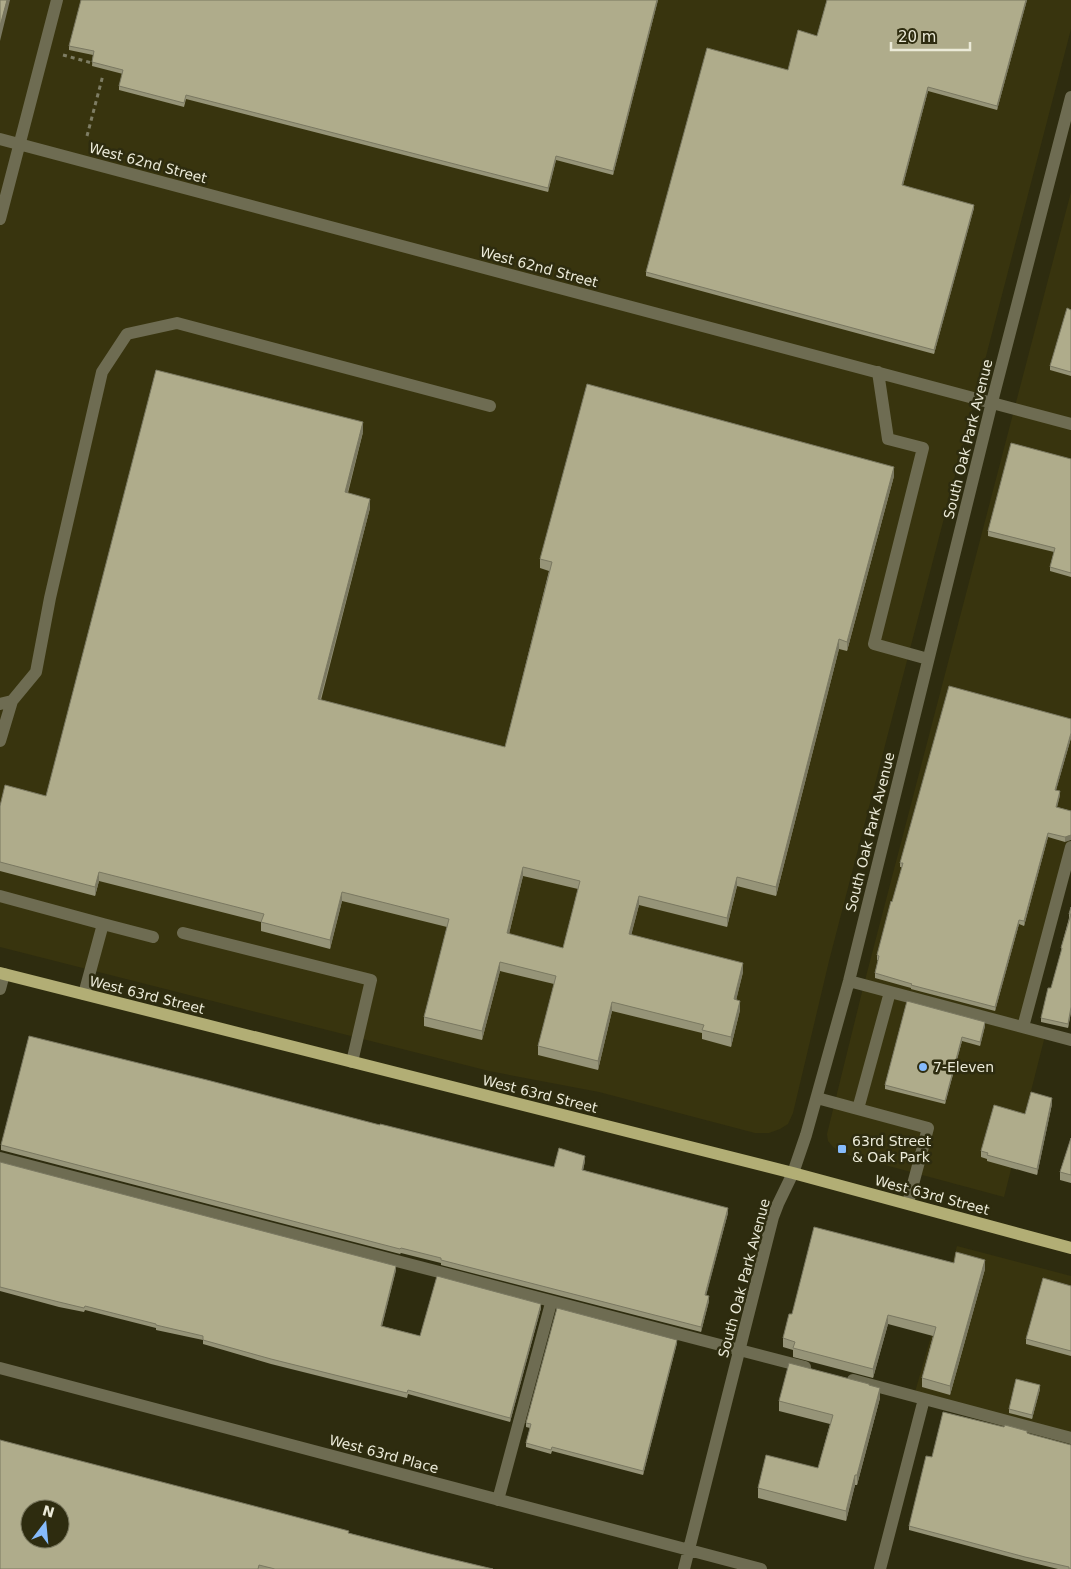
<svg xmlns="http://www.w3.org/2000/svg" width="1071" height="1569" viewBox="0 0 1071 1569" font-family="'DejaVu Sans',sans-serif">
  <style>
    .built { fill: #38340e }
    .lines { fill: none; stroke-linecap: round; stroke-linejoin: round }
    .path { stroke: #7e7d64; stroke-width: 3; stroke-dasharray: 4 4; stroke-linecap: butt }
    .minor { stroke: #6e6c52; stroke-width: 12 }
    .major { stroke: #b2ae75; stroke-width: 12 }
    .wall { fill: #969478; fill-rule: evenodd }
    .shaded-wall { fill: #7a7861 }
    .building { fill: #afac8b; stroke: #7a7861; fill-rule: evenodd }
    .poi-dot { fill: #86bbfb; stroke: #2e2c0f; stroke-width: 2 }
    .labels { text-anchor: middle; stroke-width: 5; stroke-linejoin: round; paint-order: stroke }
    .street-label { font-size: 14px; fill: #ebead8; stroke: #2e2c0f }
    .poi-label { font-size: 14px; fill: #ebead8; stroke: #2e2c0f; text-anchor: start }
  </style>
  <rect width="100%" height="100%" fill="#2e2c0f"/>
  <path class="built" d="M 0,0 L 1071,0 L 1071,29 L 829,961 L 793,1113 L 788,1124 L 780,1129 L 769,1133 L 755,1133 L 599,1092 L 489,1071 L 0,947 Z
    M 1071,192 L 1071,835 L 1021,1030 L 1045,1036 L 1004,1197 L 844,1154 L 833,1147 L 828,1141 L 827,1134 L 863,988 Z
    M 957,1246 L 1071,1276 L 1071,1434 L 915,1392 Z"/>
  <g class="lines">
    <path class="path" d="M 63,55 L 92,63
      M 87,136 L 103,75"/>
    <path class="minor" d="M 0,139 L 1071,424
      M 0,219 L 57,0
      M 878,372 L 888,439 L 923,448 L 874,644 L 928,659
      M 0,704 L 12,701 L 36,672 L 50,598 L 102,372 L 127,334 L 177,323 L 490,406
      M 0,741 L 12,701
      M 0,896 L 103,924
      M 183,933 L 371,980 L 352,1062
      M 849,981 L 1071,1040
      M 0,989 L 4,974
      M 84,994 L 103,924 L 153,937
      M 1023,1027 L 1071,847
      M 817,1098 L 928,1128 L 908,1203
      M 858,1109 L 890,992
      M 0,1158 L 805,1367
      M 0,1368 L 761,1569
      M 853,1380 L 1071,1438
      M 498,1500 L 551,1303
      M 684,1569 L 773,1217 L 778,1204 L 793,1173 L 806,1135 L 849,981 L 992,402 L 1071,97
      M 880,1569 L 924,1399"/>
    <path class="major" d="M 0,973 L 793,1173 L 1071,1248"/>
  </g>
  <path class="wall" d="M 658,0 L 613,175 L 556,160 L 548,192 L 186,99 L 184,107 L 119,90 L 119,86 L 123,74 L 92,66 L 93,55 L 69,50 L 69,46 Z
    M 827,0 L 1027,0 L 997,110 L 928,91 L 903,185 L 974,208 L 934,354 L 646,276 L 646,272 L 788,70 L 817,36 Z
    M 1071,310 L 1071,376 L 1050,370 L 1050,366 Z
    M 363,432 L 348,493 L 370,508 L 321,700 L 505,747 L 549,571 L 540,568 L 540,559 L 894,476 L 847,651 L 839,649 L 776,896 L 737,886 L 727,927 L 639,905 L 631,935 L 743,972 L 736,1000 L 740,1010 L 731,1047 L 702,1039 L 702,1033 L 612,1011 L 598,1070 L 538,1055 L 538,1046 L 554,984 L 500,971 L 482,1040 L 424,1026 L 424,1017 L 447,927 L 342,901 L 330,949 L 261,931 L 261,922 L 99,881 L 95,896 L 0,871 L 0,806 L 46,796 ZM 523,876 L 578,889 L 563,948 L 509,934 Z
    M 1071,459 L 1071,577 L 1050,571 L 1050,567 L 1054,552 L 988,536 L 988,531 Z
    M 1071,719 L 1071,738 L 1056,790 L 1060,795 L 1057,807 L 1071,811 L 1065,842 L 1048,837 L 1024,926 L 1019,924 L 995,1011 L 911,989 L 911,988 L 875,978 L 875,973 L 878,960 L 877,960 L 877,955 L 902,867 L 900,867 L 900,863 Z
    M 1071,907 L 1071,1012 L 1068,1028 L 1041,1022 L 1041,1018 L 1051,988 L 1061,952 L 1061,948 L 1069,918 L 1069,914 Z
    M 907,1001 L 985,1026 L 980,1046 L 962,1041 L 945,1104 L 885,1089 L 885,1085 Z
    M 1052,1104 L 1037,1175 L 987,1161 L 987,1159 L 981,1157 L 981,1151 L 1025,1114 Z
    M 380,1125 L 554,1167 L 585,1161 L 583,1170 L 728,1213 L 706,1295 L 709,1301 L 701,1332 L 441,1265 L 441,1263 L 401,1253 L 400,1254 L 1,1150 L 1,1145 Z
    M 1071,1138 L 1071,1183 L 1060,1180 L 1060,1172 Z
    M 0,1162 L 396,1270 L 382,1326 L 420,1336 L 541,1308 L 510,1422 L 408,1394 L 407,1398 L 271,1364 L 203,1344 L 203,1340 L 156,1330 L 156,1328 L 85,1310 L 84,1312 L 59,1307 L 0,1291 Z
    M 954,1263 L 985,1269 L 950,1395 L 922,1387 L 922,1378 L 933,1336 L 888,1324 L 873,1378 L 793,1357 L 793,1350 L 783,1347 L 783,1338 L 792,1314 Z
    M 1071,1286 L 1071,1356 L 1026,1344 L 1026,1339 Z
    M 677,1343 L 643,1475 L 552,1451 L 551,1454 L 526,1447 L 526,1443 L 530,1428 L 526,1427 L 526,1423 Z
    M 869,1385 L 880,1398 L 857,1485 L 855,1485 L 846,1521 L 758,1498 L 758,1488 L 818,1468 L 830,1424 L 779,1411 L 779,1401 Z
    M 1040,1389 L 1032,1419 L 1009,1413 L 1009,1409 Z
    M 1027,1434 L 1071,1569 L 1058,1569 L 1025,1561 L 909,1530 L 909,1526 L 932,1457 Z
    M 349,1533 L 430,1554 L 493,1569 L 0,1569 Z"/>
  <path class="shaded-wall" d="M 7,0 L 10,0 L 0,41 L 0,26 Z
    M 657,0 L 658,0 L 613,175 L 613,171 Z
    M 1026,0 L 1027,0 L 997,110 L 997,106 Z
    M 928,87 L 928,91 L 902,189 L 902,185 Z
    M 556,156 L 556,160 L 548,192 L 548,188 Z
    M 974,205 L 974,208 L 934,354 L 934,350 Z
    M 363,422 L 363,432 L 345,502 L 345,492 Z
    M 894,467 L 894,476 L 847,651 L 847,642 Z
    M 370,499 L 370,508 L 318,708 L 318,699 Z
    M 839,639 L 839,649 L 776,896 L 776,887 Z
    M 1071,733 L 1071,738 L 1055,794 L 1055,790 Z
    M 1060,791 L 1060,795 L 1056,811 L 1056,807 Z
    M 1048,833 L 1048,837 L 1024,926 L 1024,921 Z
    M 1071,835 L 1071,840 L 1065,842 L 1065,837 Z
    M 523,867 L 523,876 L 507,942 L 507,933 Z
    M 99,872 L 99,881 L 95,896 L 95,887 Z
    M 737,877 L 737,886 L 727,927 L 727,918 Z
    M 342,892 L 342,901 L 330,949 L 330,940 Z
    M 639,896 L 639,905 L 629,944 L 629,934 Z
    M 1019,920 L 1019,924 L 995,1011 L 995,1007 Z
    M 500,962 L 500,971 L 482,1040 L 482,1031 Z
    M 743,963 L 743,972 L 734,1009 L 734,999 Z
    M 740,1001 L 740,1010 L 731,1047 L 731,1037 Z
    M 612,1002 L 612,1011 L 598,1070 L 598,1061 Z
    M 1071,1007 L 1071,1012 L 1068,1028 L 1068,1024 Z
    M 985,1022 L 985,1026 L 980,1046 L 980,1042 Z
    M 962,1037 L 962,1041 L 945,1104 L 945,1101 Z
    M 1052,1098 L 1052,1104 L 1037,1175 L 1037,1169 Z
    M 585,1156 L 585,1161 L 582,1175 L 582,1170 Z
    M 728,1208 L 728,1213 L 705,1300 L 705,1295 Z
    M 985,1260 L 985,1269 L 950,1395 L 950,1386 Z
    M 396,1266 L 396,1270 L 381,1330 L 381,1326 Z
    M 709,1296 L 709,1301 L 701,1332 L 701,1327 Z
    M 541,1304 L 541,1308 L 510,1422 L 510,1418 Z
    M 888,1315 L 888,1324 L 873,1378 L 873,1369 Z
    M 677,1340 L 677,1343 L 643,1475 L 643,1471 Z
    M 1040,1385 L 1040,1389 L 1032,1419 L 1032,1415 Z
    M 880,1388 L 880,1398 L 857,1485 L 857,1475 Z
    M 855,1475 L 855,1485 L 846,1521 L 846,1511 Z"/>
  <path class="building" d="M 0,0 L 7,0 L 0,26 Z
    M 81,0 L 657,0 L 613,171 L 556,156 L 548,188 L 186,95 L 184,103 L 119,86 L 123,70 L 92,62 L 94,51 L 69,46 Z
    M 827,0 L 1026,0 L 997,106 L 928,87 L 902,185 L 974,205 L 934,350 L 646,272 L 707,48 L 788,70 L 798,30 L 817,36 Z
    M 1067,308 L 1071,310 L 1071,372 L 1050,366 Z
    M 156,370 L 363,422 L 345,492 L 370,499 L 318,699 L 505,747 L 552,562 L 540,559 L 587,384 L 894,467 L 847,642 L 839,639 L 776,887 L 737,877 L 727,918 L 639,896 L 629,934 L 743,963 L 734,999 L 740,1001 L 731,1037 L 702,1030 L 704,1025 L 612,1002 L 598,1061 L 538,1046 L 556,976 L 500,962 L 482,1031 L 424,1017 L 449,919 L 342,892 L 330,940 L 261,922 L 264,914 L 99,872 L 95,887 L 0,862 L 0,806 L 5,785 L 46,796 ZM 523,867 L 580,881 L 563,948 L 507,933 Z
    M 1011,443 L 1071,459 L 1071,573 L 1050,567 L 1055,548 L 988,531 Z
    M 949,686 L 1071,719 L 1071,733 L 1055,790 L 1060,791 L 1056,807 L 1071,811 L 1071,835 L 1065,837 L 1048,833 L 1024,921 L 1019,920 L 995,1007 L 911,985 L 912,984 L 875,973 L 879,956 L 877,955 L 891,901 L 892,902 L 903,863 L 900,863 Z
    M 1071,907 L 1071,1007 L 1068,1024 L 1041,1018 L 1048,988 L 1051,988 L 1062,948 L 1061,948 L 1071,914 L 1069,914 Z
    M 907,1001 L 985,1022 L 980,1042 L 962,1037 L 945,1101 L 885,1085 Z
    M 29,1036 L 207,1080 L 380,1125 L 380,1124 L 554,1167 L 559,1148 L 585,1156 L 582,1170 L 728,1208 L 705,1295 L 709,1296 L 701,1327 L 441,1260 L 441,1258 L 401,1248 L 400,1249 L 1,1145 Z
    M 1031,1092 L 1052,1098 L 1037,1169 L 987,1155 L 988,1153 L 981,1151 L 994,1105 L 1025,1114 Z
    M 1071,1138 L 1071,1175 L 1060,1172 Z
    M 0,1162 L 396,1266 L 381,1326 L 420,1336 L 437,1276 L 541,1304 L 510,1418 L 408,1390 L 407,1393 L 271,1359 L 203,1340 L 203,1336 L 156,1325 L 156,1324 L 85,1306 L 84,1308 L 59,1302 L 0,1287 Z
    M 814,1227 L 954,1263 L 956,1252 L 985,1260 L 950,1386 L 922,1378 L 936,1327 L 888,1315 L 873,1369 L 793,1348 L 795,1342 L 783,1338 L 789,1314 L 792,1314 Z
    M 1043,1278 L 1071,1286 L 1071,1351 L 1026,1339 Z
    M 557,1308 L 677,1340 L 643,1471 L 552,1447 L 551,1450 L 526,1443 L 531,1424 L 526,1423 Z
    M 789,1363 L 869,1384 L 869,1385 L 880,1388 L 857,1475 L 855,1475 L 846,1511 L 758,1488 L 766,1455 L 818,1468 L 833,1415 L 779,1401 Z
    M 1016,1379 L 1040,1385 L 1032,1415 L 1009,1409 Z
    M 943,1412 L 1004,1427 L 1005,1425 L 1027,1431 L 1027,1433 L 1030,1434 L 1071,1445 L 1071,1569 L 1069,1569 L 1069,1567 L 1025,1557 L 909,1526 L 926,1456 L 932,1457 Z
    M 0,1440 L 281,1513 L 349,1531 L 348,1533 L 430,1554 L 493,1569 L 275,1569 L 259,1565 L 258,1569 L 0,1569 ZM 30,1509 L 60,1509 L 60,1539 L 30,1539 Z"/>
  <g class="poi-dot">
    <circle cx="923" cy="1067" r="5"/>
    <rect x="837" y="1144" width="10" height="10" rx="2.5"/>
  </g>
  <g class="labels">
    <g class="street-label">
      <text transform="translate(148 163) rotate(15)" y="5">West 62nd Street</text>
      <text transform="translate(539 267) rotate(15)" y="5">West 62nd Street</text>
      <text transform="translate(968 439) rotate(-76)" y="5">South Oak Park Avenue</text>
      <text transform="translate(870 832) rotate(-76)" y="5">South Oak Park Avenue</text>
      <text transform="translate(147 995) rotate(14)" y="5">West 63rd Street</text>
      <text transform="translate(540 1094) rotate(14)" y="5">West 63rd Street</text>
      <text transform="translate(932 1195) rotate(15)" y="5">West 63rd Street</text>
      <text transform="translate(744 1278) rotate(-75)" y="5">South Oak Park Avenue</text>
      <text transform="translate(384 1454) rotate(15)" y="5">West 63rd Place</text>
    </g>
    <g class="poi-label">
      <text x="933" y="1072">7-Eleven</text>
      <text x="852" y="1146">63rd Street<tspan x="852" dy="16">&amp; Oak Park</tspan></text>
    </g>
  </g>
  <g transform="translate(45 1524) rotate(16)"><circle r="24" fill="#2e2c0f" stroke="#7a785f"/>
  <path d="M0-4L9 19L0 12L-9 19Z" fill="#86bbfb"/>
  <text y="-8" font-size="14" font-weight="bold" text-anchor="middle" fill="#ebead8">N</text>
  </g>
  <path d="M891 42v8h79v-8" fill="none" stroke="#ebead8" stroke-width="2.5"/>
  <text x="898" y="42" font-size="15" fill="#ebead8" stroke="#2e2c0f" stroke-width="4" paint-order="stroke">20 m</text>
</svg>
